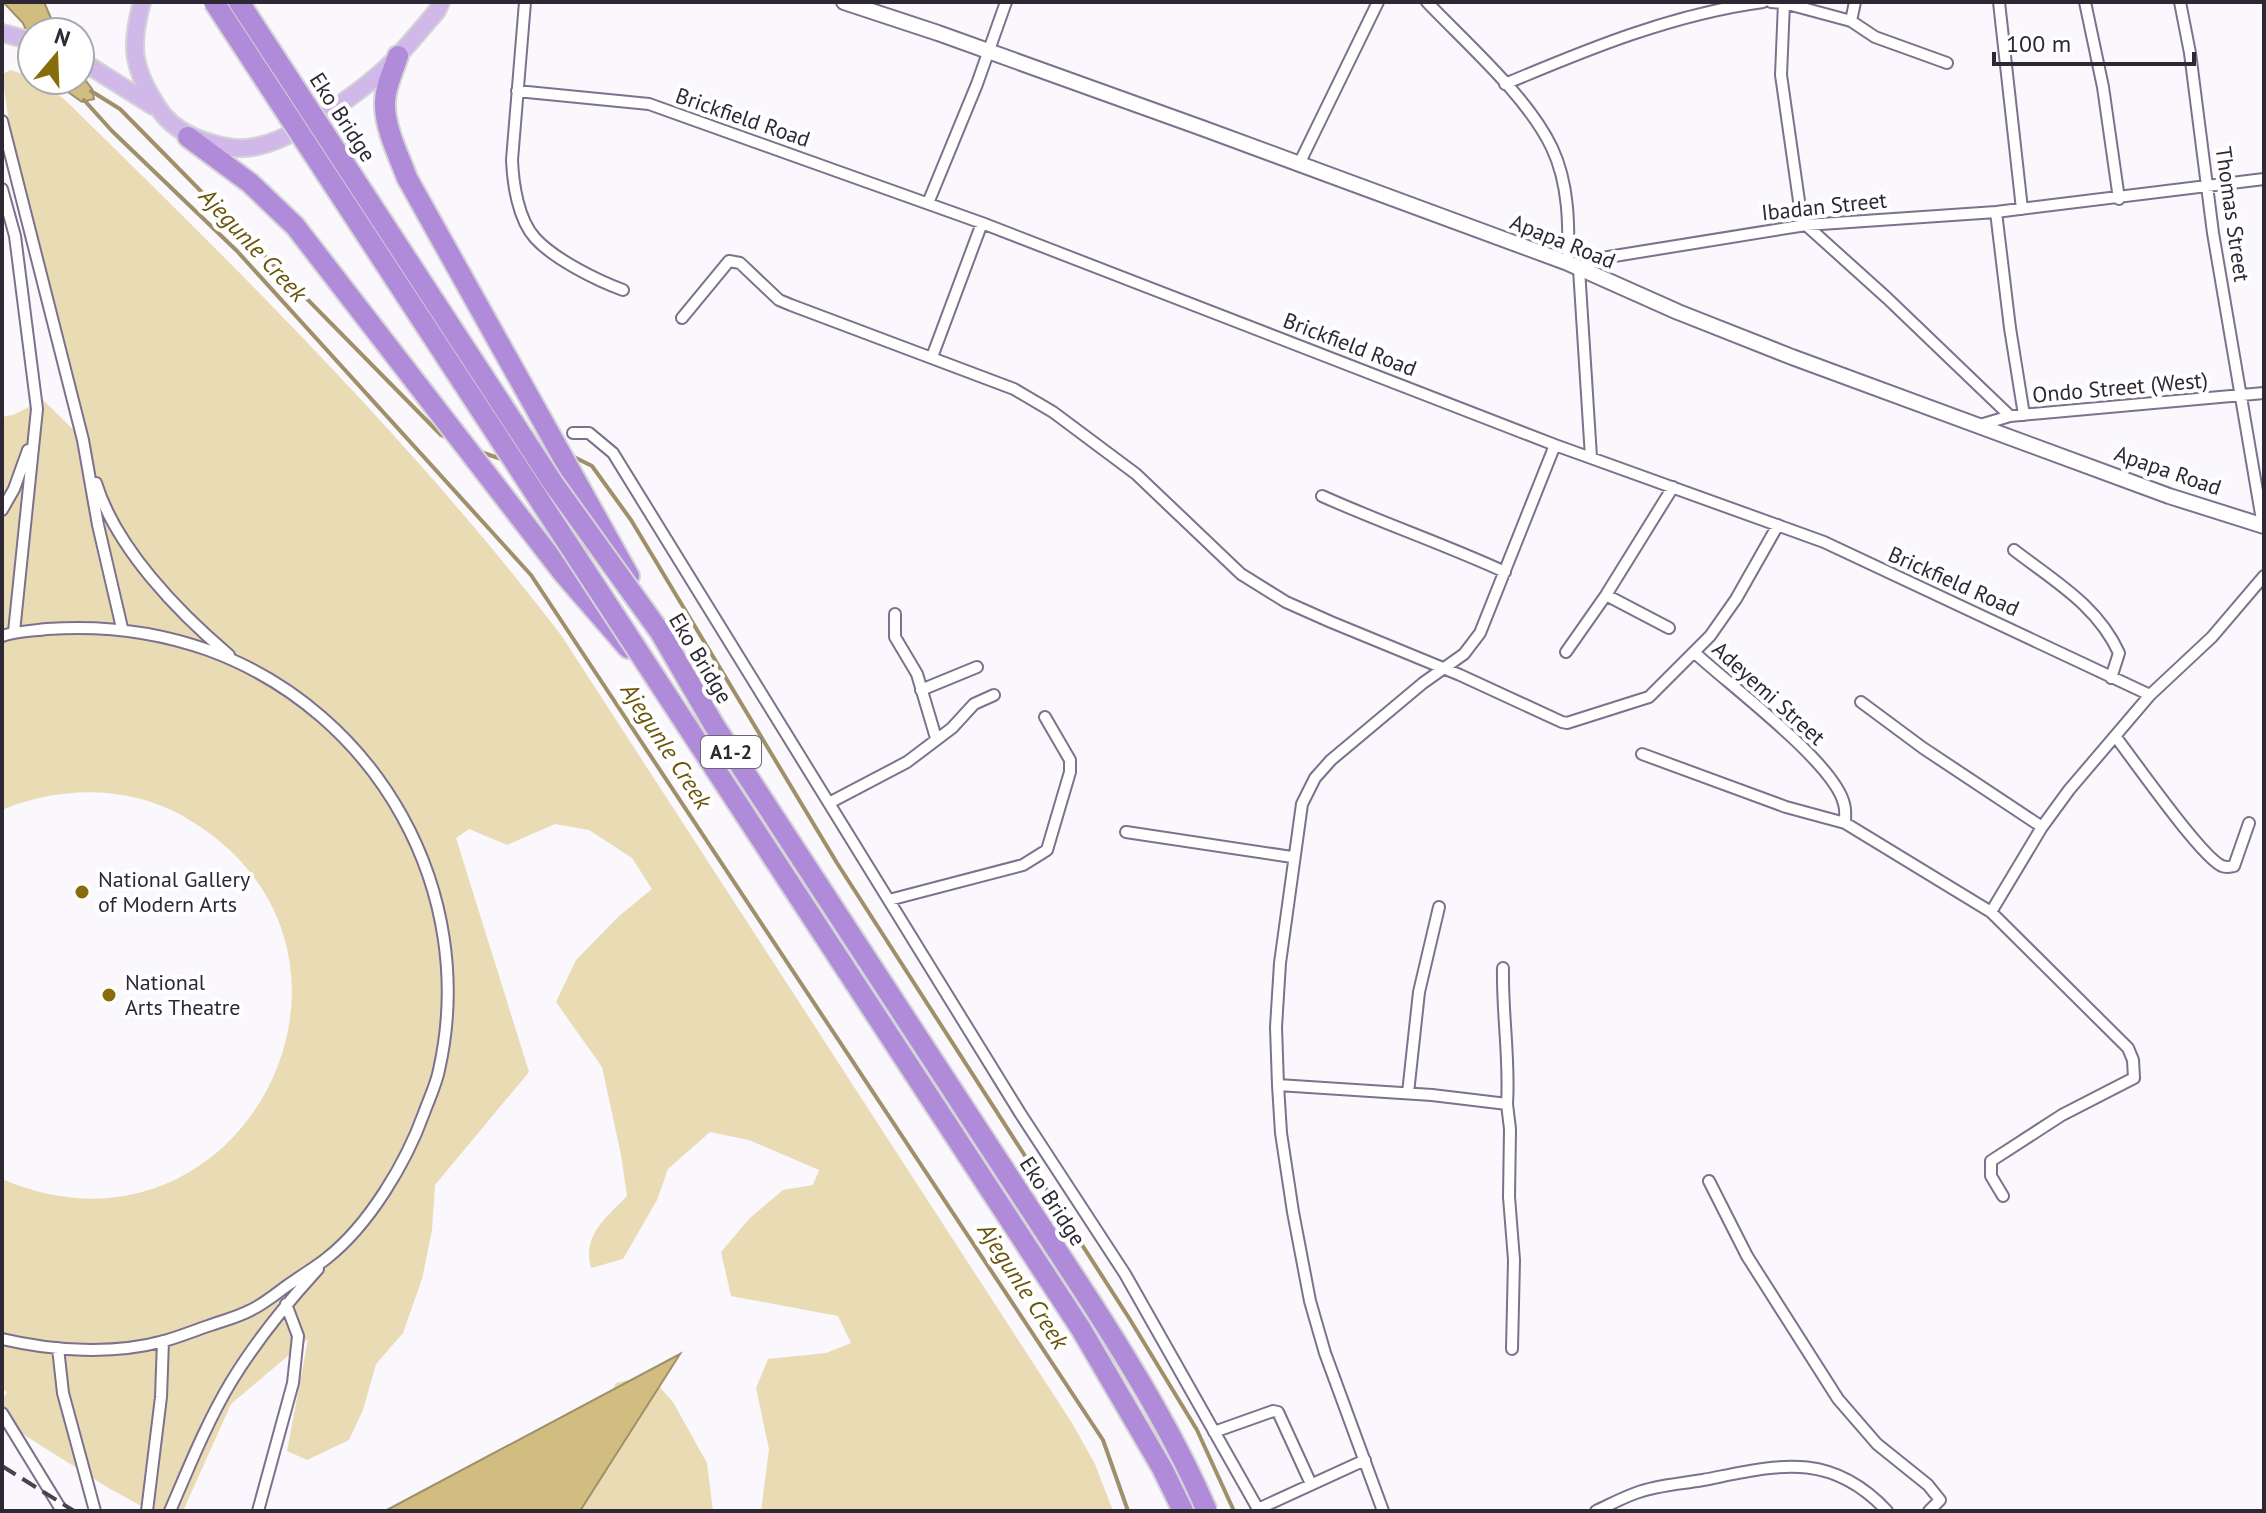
<svg xmlns="http://www.w3.org/2000/svg" width="2266" height="1513" viewBox="0 0 2266 1513" font-family="'PT Sans',sans-serif">
  <style>
    .green { fill: #e9dbb4 }
    .water { fill: #d2bd80; stroke: #a09069; stroke-width: 2 }
    .lines { fill: none; stroke-linecap: round; stroke-linejoin: round }
    .stream { stroke: #a09069; stroke-width: 4 }
    .street-casing { stroke: #7d718c; stroke-width: 14 }
    .secondary-casing { stroke: #7d718c; stroke-width: 18 }
    .primary-casing { stroke: #d5d4d6; stroke-width: 20 }
    .highway-casing { stroke: #d5d4d6; stroke-width: 24 }
    .street { stroke: #fff; stroke-width: 10 }
    .secondary { stroke: #fff; stroke-width: 14 }
    .primary { stroke: #d0b9e9; stroke-width: 16 }
    .highway { stroke: #b08bda; stroke-width: 20 }
    .rail { stroke: #47424d; stroke-width: 4; stroke-dasharray: 16 8; stroke-linecap: butt }
    .highway-bridge-casing { stroke: #d5d4d6; stroke-width: 24; stroke-linecap: butt }
    .highway-bridge { stroke: #b08bda; stroke-width: 20 }
    .poi-dot { fill: #876c0b; stroke: #fff; stroke-width: 3 }
    .labels { text-anchor: middle; stroke-width: 8; stroke-linejoin: round; paint-order: stroke }
    .shield { fill: #fff; stroke: #6c6871; stroke-width: 2 }
    .shield-label { font-size: 20px; font-weight: bold; fill: #2d2834 }
    .street-label { font-size: 22px; fill: #2d2834; stroke: #fff }
    .poi-label { font-size: 22px; fill: #2d2834; stroke: #fff; text-anchor: start }
    .water-label { font-size: 24px; font-style: italic; fill: #6a5409; stroke: #fff }
  </style>
  <rect width="100%" height="100%" fill="#faf7fd"/>
  <path class="green" d="M 11,70 L 38,80 L 65,100 C 239,270 413,442 561,635 L 1072,1423 L 1095,1464 L 1113,1511 L 761,1511 L 769,1449 L 756,1388 L 768,1359 L 826,1353 L 851,1343 L 838,1316 L 731,1296 L 721,1252 L 750,1218 L 783,1190 L 813,1185 L 819,1170 L 749,1140 L 710,1132 L 668,1169 L 657,1200 L 623,1259 L 591,1268 C 582,1235 606,1218 627,1196 L 621,1155 L 602,1067 L 556,1002 L 576,960 L 619,916 L 652,889 L 632,858 L 589,830 L 555,824 L 507,845 L 469,829 L 456,838 L 529,1072 L 435,1185 L 432,1230 L 422,1279 L 403,1333 L 376,1364 L 363,1410 L 349,1440 L 307,1460 L 287,1451 L 308,1339 L 231,1404 L 183,1511 L 151,1511 L 110,1489 L 2,1421 L 2,1401 L 7,1392 L 2,1389 L 2,1179 C 243,1283 413,947 183,816 C 127,785 60,786 2,810 L 2,417 L 13,415 L 43,400 L 86,442 L 11,137 L 2,74 Z
    M 649,1375 L 673,1402 L 707,1463 L 713,1511 L 540,1511 L 588,1438 L 616,1383 Z"/>
  <path class="water" d="M 3,2 L 44,2 L 57,32 L 32,32 L 32,44 L 23,23 Z
    M 80,73 L 92,89 L 94,99 L 82,102 L 51,80 L 80,80 Z
    M 680,1354 L 580,1511 L 385,1511 Z"/>
  <g class="lines">
    <path class="stream" d="M 91,91 L 120,109 L 441,435 L 448,438
      M 84,100 L 112,131 L 237,251 L 531,575 L 1103,1440 L 1128,1511
      M 478,451 L 504,460
      M 568,454 L 592,466 L 631,520 L 837,863 L 1129,1318 L 1197,1430 L 1234,1511"/>
    <g class="street-casing">
      <path id="street" d="M 525,2 L 512,160 C 513,184 518,219 535,238 C 554,259 596,280 623,290
        M 1427,2 C 1466,43 1528,97 1552,148 C 1569,184 1569,225 1568,263
        M 1771,2 L 1784,3 L 1851,21 L 1875,37 L 1947,63
        M 1999,2 L 2022,209
        M 2085,2 L 2103,87 L 2119,199
        M 2180,2 L 2190,53 L 2213,233 L 2263,526
        M 1784,3 L 1781,75 L 1801,215 L 1806,225 L 1887,298 L 2010,416
        M 1851,21 L 1855,2
        M 1505,84 C 1588,49 1673,14 1763,2
        M 517,91 L 649,104 L 982,223 L 1555,445 L 1824,542 L 2150,695
        M 2,121 L 83,440 L 98,525 L 122,628
        M 1299,164 L 1378,2
        M 2,189 L 15,236 L 37,409 L 14,632
        M 928,203 L 977,84 L 1006,2
        M 1996,212 L 2010,328 L 2024,415
        M 682,318 L 729,261 L 740,263 L 779,300 L 791,305 L 1014,389 L 1053,412 L 1136,474 L 1241,574 L 1286,602 L 1331,622 L 1460,675 L 1562,722 L 1567,723 L 1649,697 L 1710,636 L 1736,599 L 1778,525
        M 932,357 L 982,223
        M 1980,425 L 2010,416 L 2264,393
        M 573,433 L 589,433 L 613,453 L 1020,1113 L 1125,1274 L 1258,1509 L 1365,1460
        M 1591,457 L 1579,269 L 1602,258 L 1806,225 L 1996,212 L 2264,179
        M 96,483 C 116,548 178,612 229,655
        M 1322,496 C 1382,523 1444,544 1505,572
        M 2,510 L 14,489 L 28,450
        M 2014,550 C 2054,581 2097,605 2119,653 L 2111,678
        M 1606,595 L 1669,628
        M 895,614 L 895,637 L 917,674 L 936,738
        M 2,636 C 17,631 32,631 47,629 C 103,625 155,631 208,650 C 378,712 479,892 439,1070 C 436,1085 429,1099 424,1113 C 406,1163 369,1225 327,1258 C 316,1267 305,1273 294,1281 C 280,1290 266,1303 251,1310 C 238,1317 222,1321 208,1326 C 193,1331 179,1337 164,1341 C 113,1355 53,1351 2,1339
        M 1566,652 L 1606,595 L 1673,487
        M 1695,653 C 1728,684 1835,763 1844,804 C 1846,810 1845,817 1845,823
        M 921,690 L 977,667
        M 1861,702 L 1923,748 L 2042,827
        M 2115,736 C 2133,759 2201,857 2222,866 C 2227,868 2229,867 2234,866 L 2249,823
        M 1642,754 L 1786,807 L 1845,823 L 1991,912 L 2128,1048 L 2133,1060 L 2134,1078 L 2062,1115 L 1991,1161 L 1991,1176 L 2003,1196
        M 829,803 L 907,762 L 952,728 L 974,704 L 994,695
        M 1126,832 L 1292,857
        M 889,900 L 1023,865 L 1047,850 L 1070,772 L 1070,760 L 1045,717
        M 1991,912 L 2042,827 L 2069,790 L 2150,695 L 2212,637 L 2264,576
        M 1503,968 C 1502,1014 1510,1059 1507,1104
        M 1278,1085 L 1432,1095 L 1507,1104 L 1510,1129 L 1509,1197 L 1514,1260 L 1512,1349
        M 1408,1093 L 1419,992 L 1439,907
        M 1709,1181 L 1747,1256 L 1838,1399 L 1877,1444 L 1928,1485 L 1940,1500 L 1929,1511
        M 58,1348 L 63,1393 L 95,1511
        M 2,1413 L 62,1511
        M 1214,1432 L 1273,1411 L 1278,1412 L 1311,1484
        M 147,1511 L 161,1397 L 163,1341
        M 170,1511 C 189,1467 207,1422 231,1382 C 256,1341 286,1304 318,1269
        M 258,1511 L 293,1383 L 298,1336 L 286,1304
        M 1383,1511 L 1325,1353 L 1310,1301 L 1293,1212 L 1281,1133 L 1278,1085 L 1276,1027 L 1280,963 L 1302,804 L 1315,778 L 1331,760 L 1423,683 L 1464,654 L 1480,633 L 1555,445
        M 1596,1511 C 1609,1505 1622,1498 1636,1493 C 1657,1485 1680,1484 1703,1480 C 1775,1466 1829,1449 1887,1511"/>
    </g>
    <g class="secondary-casing">
      <path id="secondary" d="M 844,2 L 938,33 L 1202,128 L 1568,263 L 1678,312 L 1792,357 L 2169,496 L 2264,526"/>
    </g>
    <g class="primary-casing">
      <path id="primary" d="M 142,2 C 130,46 132,67 157,106 C 169,126 189,137 211,143 C 224,147 239,150 253,147 C 294,141 369,87 397,57 C 411,42 424,26 437,11 L 441,2
        M 2,33 L 32,41
        M 80,60 L 153,106"/>
    </g>
    <g class="highway-casing">
      <path id="highway" d="M 398,56 C 393,72 384,89 385,105 C 385,129 399,156 407,178 L 629,576
        M 188,137 L 250,183 L 295,226 L 563,573 L 628,648"/>
    </g>
    <use href="#street" class="street"/>
    <use href="#secondary" class="secondary"/>
    <use href="#primary" class="primary"/>
    <use href="#highway" class="highway"/>
    <path class="rail" d="M 2,1466 L 74,1511"/>
    <g class="highway-bridge-casing">
      <path id="highway-bridge" d="M 214,2 L 1081,1329 L 1162,1468 L 1183,1511
        M 239,2 L 553,483 L 660,632 L 714,725 L 1094,1307 C 1136,1373 1176,1439 1207,1511"/>
    </g>
    <use href="#highway-bridge" class="highway-bridge"/>
  </g>
  <g class="poi-dot">
    <circle cx="82" cy="892" r="8"/>
    <circle cx="109" cy="995" r="8"/>
  </g>
  <g class="labels">
    <rect class="shield" x="701" y="736" width="60" height="32" rx="6"/>
    <g class="shield-label">
      <text x="731" y="759">A1-2</text>
    </g>
    <g class="street-label">
      <text transform="translate(343 117) rotate(57)" y="8">Eko Bridge</text>
      <text transform="translate(743 117) rotate(19)" y="8">Brickfield Road</text>
      <text transform="translate(1824 206) rotate(-6)" y="8">Ibadan Street</text>
      <text transform="translate(2233 214) rotate(82)" y="8">Thomas Street</text>
      <text transform="translate(1563 241) rotate(22)" y="8">Apapa Road</text>
      <text transform="translate(1350 344) rotate(21)" y="8">Brickfield Road</text>
      <text transform="translate(2120 387) rotate(-5)" y="8">Ondo Street (West)</text>
      <text transform="translate(2168 470) rotate(19)" y="8">Apapa Road</text>
      <text transform="translate(1954 581) rotate(24)" y="8">Brickfield Road</text>
      <text transform="translate(701 658) rotate(59)" y="8">Eko Bridge</text>
      <text transform="translate(1769 693) rotate(42)" y="8">Adeyemi Street</text>
      <text transform="translate(1053 1201) rotate(57)" y="8">Eko Bridge</text>
    </g>
    <g class="poi-label">
      <text x="98" y="887">National Gallery<tspan x="98" dy="25">of Modern Arts</tspan></text>
      <text x="125" y="990">National<tspan x="125" dy="25">Arts Theatre</tspan></text>
    </g>
    <g class="water-label">
      <text transform="translate(253 245) rotate(47)" y="8">Ajegunle Creek</text>
      <text transform="translate(666 746) rotate(57)" y="8">Ajegunle Creek</text>
      <text transform="translate(1023 1286) rotate(57)" y="8">Ajegunle Creek</text>
    </g>
  </g>
  <rect width="2266" height="1513" fill="none" stroke="#2d2834" stroke-width="8"/>
  <g transform="translate(56 56) rotate(19)"><circle r="38" fill="#ffffff" stroke="#aba9ae" stroke-width="2"/>
  <path d="M0-6L14 30L0 20L-14 30Z" fill="#876c0b"/>
  <text y="-12" font-size="22" font-weight="bold" text-anchor="middle" fill="#2d2834">N</text>
  </g>
  <path d="M1994 52v12h200v-12" fill="none" stroke="#2d2834" stroke-width="4"/>
  <text x="2006" y="52" font-size="24" fill="#2d2834" stroke="#ffffff" stroke-width="6" paint-order="stroke">100 m</text>
</svg>
